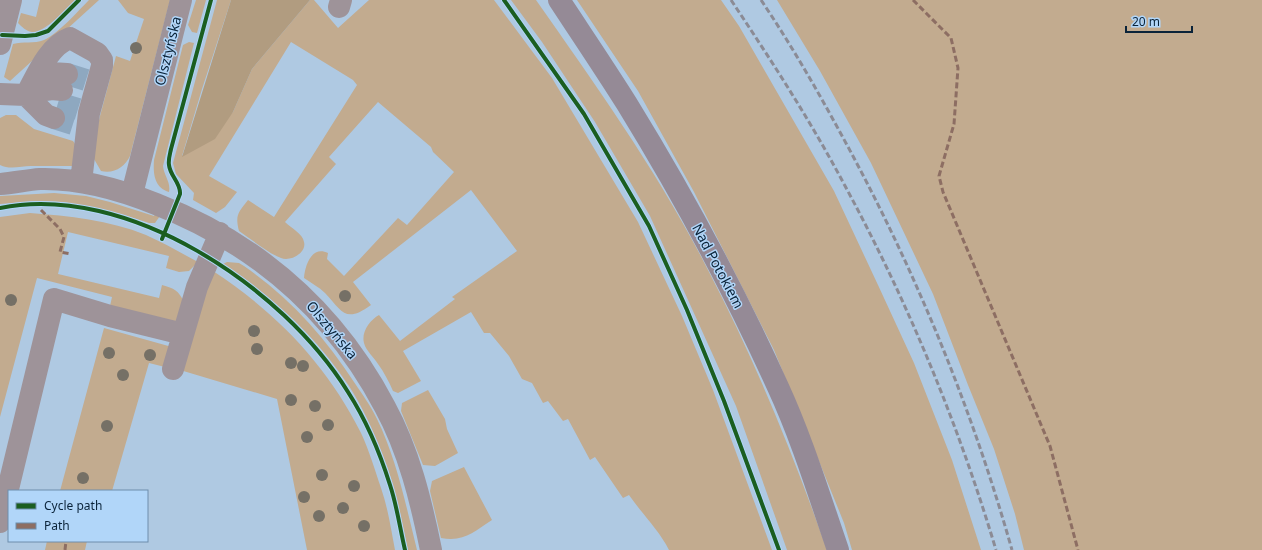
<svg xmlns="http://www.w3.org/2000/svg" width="1262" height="550" viewBox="0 0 1262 550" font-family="'Noto Sans',sans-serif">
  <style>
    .green { fill: #c2ab8f }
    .forest { fill: #b19c80 }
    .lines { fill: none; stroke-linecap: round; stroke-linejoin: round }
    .minor-tunnel { stroke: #8ea8c0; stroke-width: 22; stroke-dasharray: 22 11; stroke-linecap: butt }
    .minor { stroke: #9e9399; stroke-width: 22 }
    .major { stroke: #958a96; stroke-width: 22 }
    .rail { stroke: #8b8b95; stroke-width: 3; stroke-dasharray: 6 3; stroke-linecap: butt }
    .quiet { stroke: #8d6e63; stroke-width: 3; stroke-dasharray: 6 3; stroke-linecap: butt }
    .cycleway-casing { stroke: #b1d6f9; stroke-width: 6 }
    .cycleway { stroke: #1b5e20; stroke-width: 4 }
    .tree { fill: #757066 }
    .labels { text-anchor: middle; stroke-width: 3; stroke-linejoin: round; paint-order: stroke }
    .street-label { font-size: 14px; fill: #0a2339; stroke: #b1d6f9 }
  </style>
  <rect width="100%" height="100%" fill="#afc9e2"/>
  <path class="green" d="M 40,0 L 76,0 C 66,9 45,33 32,32 C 26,31 22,27 18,23 L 21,13 L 36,17 Z
    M 89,0 L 99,0 L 10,81 L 4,77 L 13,44 C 23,41 34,44 44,40 C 58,34 78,11 89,0 Z
    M 118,0 L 170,0 L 130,156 C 125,167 114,174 101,171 L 94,159 L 93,147 L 100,116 L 116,56 L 130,61 L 144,19 L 128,13 Z
    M 196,0 L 206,0 L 197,33 L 192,32 L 188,25 Z
    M 217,0 L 231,0 L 202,89 L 182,156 L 233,112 L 252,69 L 310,0 L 314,0 L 338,28 L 369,0 L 494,0 L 552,78 L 638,222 L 682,316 L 713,390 L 772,550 L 669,550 C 659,530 642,514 629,495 L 623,498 L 595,457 L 590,460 L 568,419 L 563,421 L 548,401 L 543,403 L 532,383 L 522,379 L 509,356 L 490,333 L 484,333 L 471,312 L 403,351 L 421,381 L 398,393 L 393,391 C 389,382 384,372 378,364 C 374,357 366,351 364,343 C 361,332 370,320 379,315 L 400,341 L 455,299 L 452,297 L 517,251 L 471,190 L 353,282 L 371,305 C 345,324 342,311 325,293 C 319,287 311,283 304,278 C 305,265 312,245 328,253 L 327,259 L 344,276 L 398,218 L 407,225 L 454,172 L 433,152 L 431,147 L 378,102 L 329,157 L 336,164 L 285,222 C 291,228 303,234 304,242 C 307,253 290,262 281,258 C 268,253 251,239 239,231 C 235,215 238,213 248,200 L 274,217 L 357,85 L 353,80 L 291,42 L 209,176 L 237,192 L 225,207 L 216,213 L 193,200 L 194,193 L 176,174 L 173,163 Z
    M 511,0 L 536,0 C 597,87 660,175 708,270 C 755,360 793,454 827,550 L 787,550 L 736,406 L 650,216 L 595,122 L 542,42 Z
    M 577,0 L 721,0 L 739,26 L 834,191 L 878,285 L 914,363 L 952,460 L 981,550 L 852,550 L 844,523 L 774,350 L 694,192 L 638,91 Z
    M 777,0 L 1262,0 L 1262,550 L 1024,550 L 1015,514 L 994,449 L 968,385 L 933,294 L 871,163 L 820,71 Z
    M 189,42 L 194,43 L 163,166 C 164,176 171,182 169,192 C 154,188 153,173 154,160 L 183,45 Z
    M 6,115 L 16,115 L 34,129 L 73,141 L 77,147 L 72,166 C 59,166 45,166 31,166 C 21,166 10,170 0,165 L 0,118 Z
    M 54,193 L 86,196 L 110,202 L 154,216 L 155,214 L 160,216 L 155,223 L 149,223 L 121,214 L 64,202 L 37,201 L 0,204 L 0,196 Z
    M 30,213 C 69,216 109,220 146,235 C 164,243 181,253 198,262 L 189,271 L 179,272 L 166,268 L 169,256 L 68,232 L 58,274 L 159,298 L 162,285 C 174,288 179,291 184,302 L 178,319 L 173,323 L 110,306 L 112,297 L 37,278 L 0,417 L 0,217 Z
    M 227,262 L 239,263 L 244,266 C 289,297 325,337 354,382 C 362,394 371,406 377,419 C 397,460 406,506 417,550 L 408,550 C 401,518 395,484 382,453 C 373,430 362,406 349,386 C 316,336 272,296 223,264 Z
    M 213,271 C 277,313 327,365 361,433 C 369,450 375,470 381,488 C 388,508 391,529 395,550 L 307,550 L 277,399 L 180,370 Z
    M 104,328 L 172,347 L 169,368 L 149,363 L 112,491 L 60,491 Z
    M 428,390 L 445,419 L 447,429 L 458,453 L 435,466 L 423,465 L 401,411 L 402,403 Z
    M 464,467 L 492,520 C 473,532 465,542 441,538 L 430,491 L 432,481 Z
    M 47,541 L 87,541 L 85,550 L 45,550 Z"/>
  <path class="forest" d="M 231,0 L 310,0 L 252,69 L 233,112 L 215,139 L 182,157 Z"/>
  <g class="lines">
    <path class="minor-tunnel" d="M 67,74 L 86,80
      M 58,103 L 78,109
      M 54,118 L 73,124"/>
    <path class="minor" d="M 339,7 L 341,0
      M 0,44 L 11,0
      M 35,79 L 51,73 L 67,74
      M 0,94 L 26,95 L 38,91 L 52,89 L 62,90
      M 26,95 C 36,77 48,46 70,38 L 97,53 L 102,60 L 102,66 L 89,113 L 81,182
      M 26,95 L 46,115 L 54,118
      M 0,184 C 13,183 27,180 40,179 C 81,178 119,189 156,204 C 258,244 334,310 385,407 C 409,451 421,501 431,550
      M 132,194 L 181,0
      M 173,369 L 197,287 L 220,233
      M 0,522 L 54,299 L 110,316 L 183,334"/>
    <path class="major" d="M 559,0 C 582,35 605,69 627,104 C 683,195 734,290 778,387 C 802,439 819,495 838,550"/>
    <path class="rail" d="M 731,0 C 771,60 810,120 844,184 C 907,300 958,423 996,550
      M 761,0 C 790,43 816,88 841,134 C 913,265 971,405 1012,550"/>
    <path class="quiet" d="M 913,0 L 951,38 L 958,68 L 954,124 L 939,176 L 943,192 L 1050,446 L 1078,550
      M 41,210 L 60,229 L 64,237 L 60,252 L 71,254
      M 65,550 L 66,541"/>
    <g class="cycleway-casing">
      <path id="cycleway" d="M 504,0 L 584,114 L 649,226 L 687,310 L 724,401 L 779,550
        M 2,35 L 25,36 L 36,35 L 48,31 L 79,0
        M 0,208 C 127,182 283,287 348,392 C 366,420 380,453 390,485 C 397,506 400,529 405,550
        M 162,239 L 180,194 C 181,183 170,176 169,165 C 168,160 170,154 171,149 L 211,0"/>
    </g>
    <use href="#cycleway" class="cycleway"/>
  </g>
  <g class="tree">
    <circle cx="136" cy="48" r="6"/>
    <circle cx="345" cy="296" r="6"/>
    <circle cx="11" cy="300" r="6"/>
    <circle cx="254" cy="331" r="6"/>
    <circle cx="257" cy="349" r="6"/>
    <circle cx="109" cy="353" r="6"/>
    <circle cx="150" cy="355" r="6"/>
    <circle cx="291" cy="363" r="6"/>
    <circle cx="303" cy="366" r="6"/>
    <circle cx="123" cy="375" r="6"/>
    <circle cx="291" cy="400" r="6"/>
    <circle cx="315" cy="406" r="6"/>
    <circle cx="328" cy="425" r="6"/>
    <circle cx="107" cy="426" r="6"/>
    <circle cx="307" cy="437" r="6"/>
    <circle cx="322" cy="475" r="6"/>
    <circle cx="83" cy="478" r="6"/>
    <circle cx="354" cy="486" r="6"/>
    <circle cx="304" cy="497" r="6"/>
    <circle cx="343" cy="508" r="6"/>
    <circle cx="319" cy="516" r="6"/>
    <circle cx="364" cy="526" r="6"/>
  </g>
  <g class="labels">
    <g class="street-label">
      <text transform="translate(168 51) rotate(-76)" y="5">Olsztyńska</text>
      <text transform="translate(718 266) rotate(62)" y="5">Nad Potokiem</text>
      <text transform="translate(332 330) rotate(50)" y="5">Olsztyńska</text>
    </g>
  </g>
  <rect x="8" y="490" width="140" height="52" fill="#b1d6f9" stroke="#6e8eac"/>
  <rect x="16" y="503" width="20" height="6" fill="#1b5e20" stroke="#6e8eac"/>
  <text x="44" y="510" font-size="12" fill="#0a2339">Cycle path</text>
  <rect x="16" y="523" width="20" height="6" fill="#8d6e63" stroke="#6e8eac"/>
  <text x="44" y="530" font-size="12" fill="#0a2339">Path</text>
  <path d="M1126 26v6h66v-6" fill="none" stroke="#0a2339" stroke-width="2"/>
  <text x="1132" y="26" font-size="12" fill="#0a2339" stroke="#b1d6f9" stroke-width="3" paint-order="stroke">20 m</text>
</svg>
